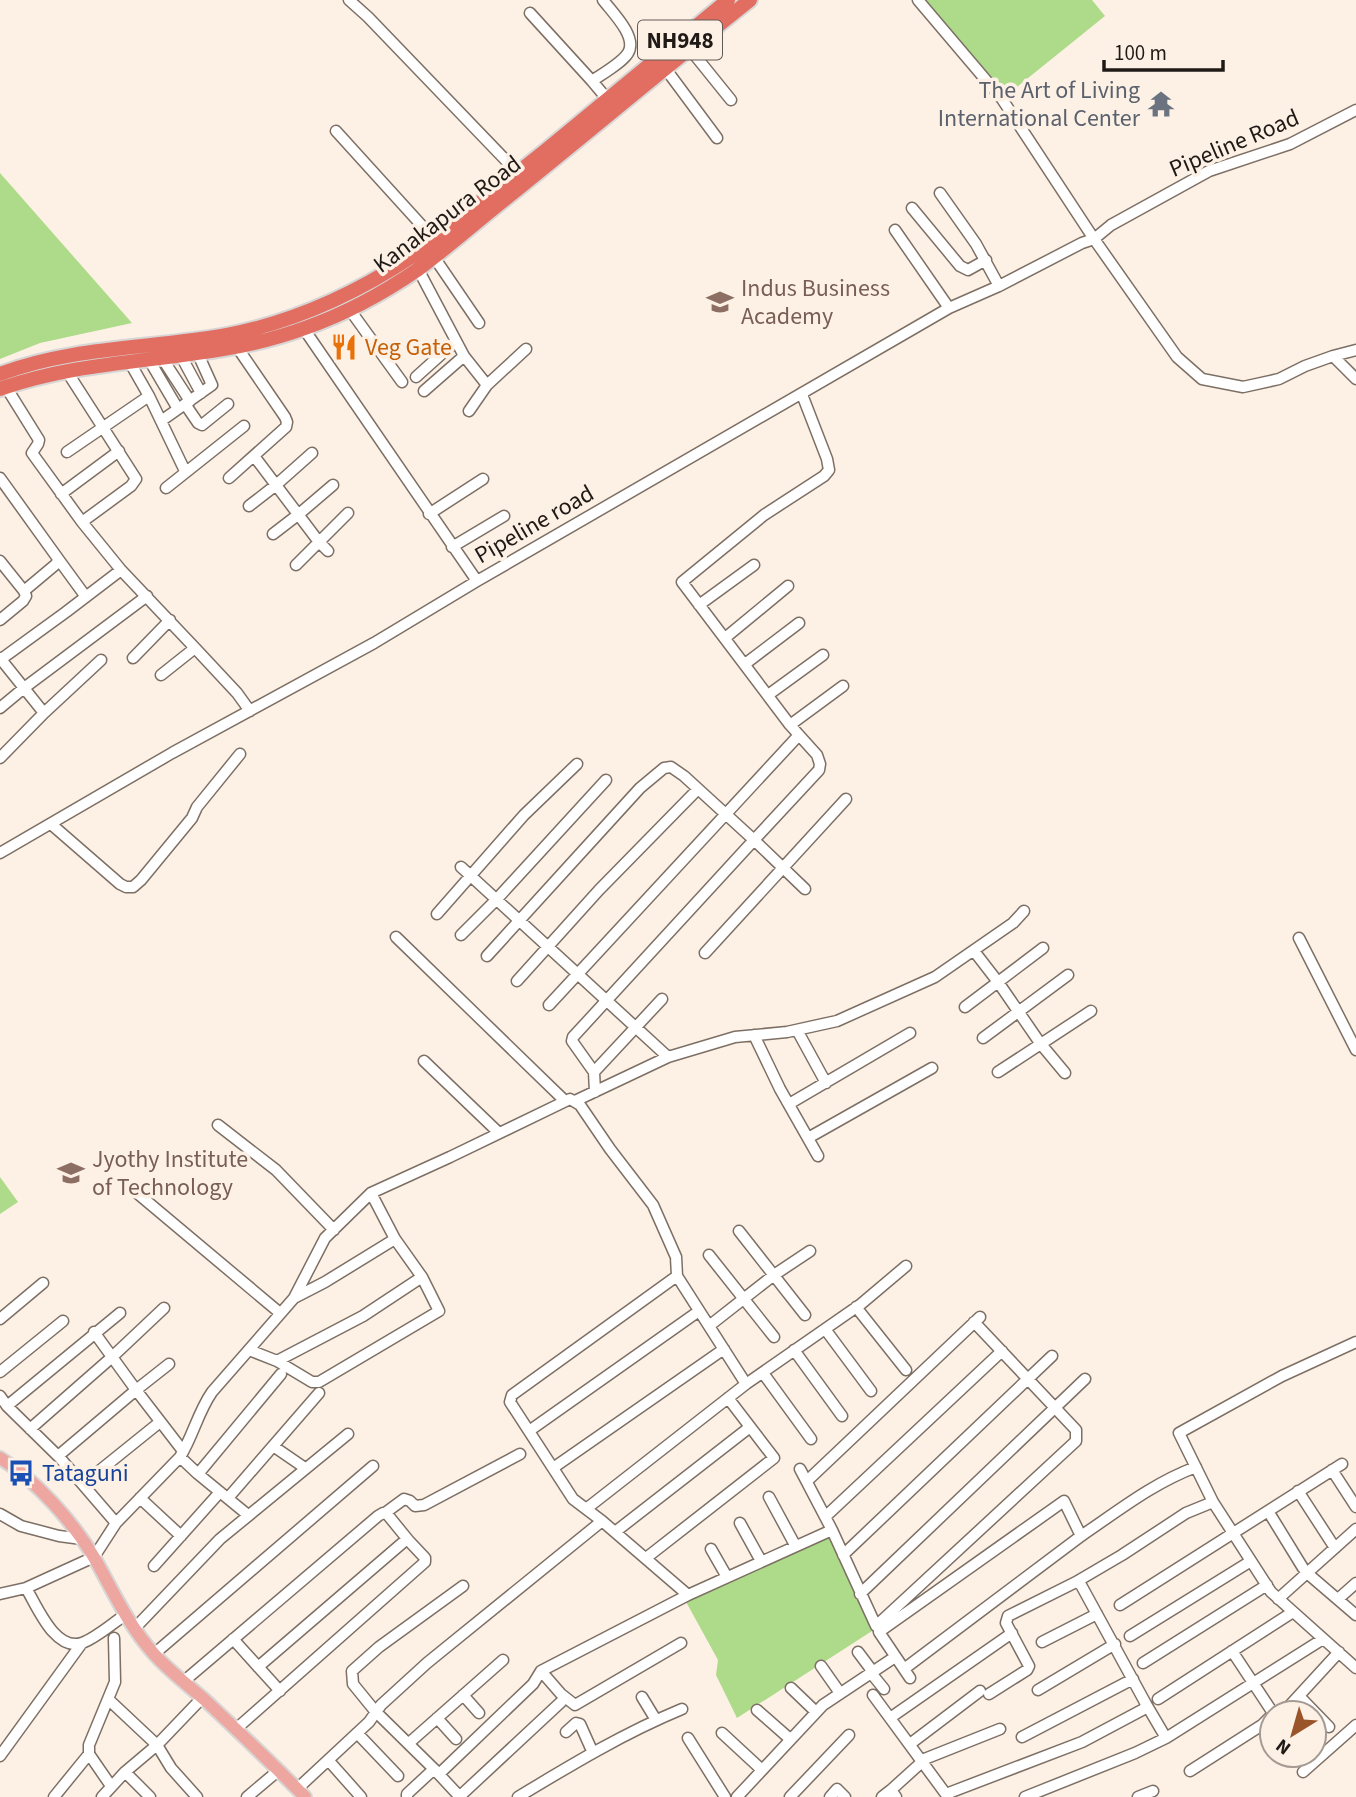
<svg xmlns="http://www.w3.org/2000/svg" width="1356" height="1797" viewBox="0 0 1356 1797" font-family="'Source Sans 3',sans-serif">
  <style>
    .green { fill: #addb89 }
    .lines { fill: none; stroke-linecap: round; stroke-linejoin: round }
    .minor-casing { stroke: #7d6f64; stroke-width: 13 }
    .major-casing { stroke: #d7d6d5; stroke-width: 16 }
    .highway-casing { stroke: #d7d6d5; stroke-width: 18 }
    .minor { stroke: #fff; stroke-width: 10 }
    .major { stroke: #eea7a0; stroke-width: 12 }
    .highway { stroke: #e26d61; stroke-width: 14 }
    .labels { text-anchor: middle; stroke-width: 7; stroke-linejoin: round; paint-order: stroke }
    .shield { fill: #fdf1e6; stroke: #625a54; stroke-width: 2 }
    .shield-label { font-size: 23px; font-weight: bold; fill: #201a16 }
    .worship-label { font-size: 24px; fill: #5b616d; stroke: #fdf1e6; text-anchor: end }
    .street-label { font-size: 24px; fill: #201a16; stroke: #fdf1e6 }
    .education-label { font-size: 24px; fill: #785e54; stroke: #fdf1e6; text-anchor: start }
    .food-label { font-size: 24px; fill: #c56008; stroke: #fdf1e6; text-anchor: start }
    .transit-label { font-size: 24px; fill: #164399; stroke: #fdf1e6; text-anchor: start }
  </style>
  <rect width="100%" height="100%" fill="#fdf1e6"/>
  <path class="green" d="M 925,0 L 1092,0 L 1105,16 L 1007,95 Z
    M 0,173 L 132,323 L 40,343 L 0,359 Z
    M 0,1177 L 18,1202 L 0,1214 Z
    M 829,1535 L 872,1631 L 737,1718 L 716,1675 L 718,1660 L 685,1600 Z"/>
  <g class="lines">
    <g class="minor-casing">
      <path id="minor" d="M 349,0 L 368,17 L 517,172
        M 603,0 C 612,12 638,37 628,53 C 622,63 602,74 592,81 L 608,100
        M 918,0 L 1002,99 L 1094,239 L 1177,357 L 1202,379 L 1243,387 L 1279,379 L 1305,366 L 1333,356 L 1356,350
        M 530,13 L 592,81
        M 689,48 L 731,100
        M 665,68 L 717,138
        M 336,131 L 434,239
        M 940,193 L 976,244 L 999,286
        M 912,208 L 960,266 L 968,270 L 986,260
        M 895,230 L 949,308
        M 434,257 L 479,323
        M 418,269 L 464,356 L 487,385
        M 350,310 L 402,382
        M 304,329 L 477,581
        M 181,356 L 201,393
        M 1333,356 L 1356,379
        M 148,358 L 178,409
        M 162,358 L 190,401
        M 129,361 L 149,396 L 185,471
        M 66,370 L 136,479 L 131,486 L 82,522
        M 416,377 L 456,341
        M 6,387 L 39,440 L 38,444 L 32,453 L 82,522 L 121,570 L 195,648 L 237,693 L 250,711
        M 424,391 L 464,356
        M 185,404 L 198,423 L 202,425 L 228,404
        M 469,411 L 487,385 L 526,349
        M 161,421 L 212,385 L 198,354
        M 67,452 L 149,396
        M 254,456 L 319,542 L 328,551
        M 0,478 L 59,560 L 55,565 L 24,591
        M 229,478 L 286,427 L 287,422 L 285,417 L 237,347
        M 166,488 L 244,426
        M 61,494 L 119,451
        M 249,506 L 276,485 L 312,453
        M 429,514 L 483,479
        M 273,534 L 299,514 L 333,485
        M 452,547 L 504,516
        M 59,560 L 86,597
        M 0,561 L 24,591 L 26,596 L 23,601 L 0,620
        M 296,565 L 348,513
        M 699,605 L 754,565
        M 725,638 L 788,586
        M 0,658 L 44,713
        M 133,658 L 170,620
        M 0,660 L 66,612 L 121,570
        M 745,664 L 799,623
        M 161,675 L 195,648
        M 768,695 L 823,655
        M 0,708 L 24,688 L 147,596
        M 790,725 L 843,686
        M 0,758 L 44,713 L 101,660
        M 51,824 L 120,884 L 126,887 L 133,887 L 141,880 L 192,818 L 197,807 L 240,754
        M 0,853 L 172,753 L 374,643 L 477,581 L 949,308 L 999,286 L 1082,243 L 1094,239 L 1111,225 L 1209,171 L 1290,144 L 1356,110
        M 461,867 L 668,1057
        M 437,914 L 524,815 L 577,764
        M 461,935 L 496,900 L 606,780
        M 396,937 L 565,1101
        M 1299,938 L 1356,1050
        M 974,951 L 998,982 L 1040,1043 L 1065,1073
        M 705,953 L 846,799
        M 487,956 L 640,788 L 664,768 L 671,767 L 684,776 L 754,840 L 819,770 L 820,764 L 817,755 L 790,725 L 682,582 L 764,515 L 824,476 L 829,470 L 827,459 L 803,397 L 803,393
        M 517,981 L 599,890 L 698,789
        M 549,1005 L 799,735
        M 965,1007 L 1043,948
        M 797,1030 L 826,1083
        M 754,1035 L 780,1089 L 818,1156
        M 983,1038 L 1068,975
        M 424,1061 L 499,1133
        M 594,1072 L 572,1041 L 573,1037 L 754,840 L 805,889
        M 998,1072 L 1091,1011
        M 595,1092 L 594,1072 L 662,999
        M 575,1101 L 668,1057 L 735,1037 L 787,1032 L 837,1021 L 935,977 L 1013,923 L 1024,911
        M 789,1104 L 910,1033
        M 218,1125 L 276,1170 L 334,1230
        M 808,1138 L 932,1068
        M 137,1193 L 280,1313
        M 739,1231 L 805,1315
        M 709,1255 L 774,1337
        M 294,1298 L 325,1282 L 395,1239
        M 856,1307 L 906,1370
        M 0,1319 L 43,1283
        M 709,1326 L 774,1275 L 810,1251
        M 825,1329 L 871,1391
        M 94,1332 L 136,1390 L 169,1364
        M 1356,1342 L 1282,1376 L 1179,1433 L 1213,1502 L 1271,1592 L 1356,1668
        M 249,1350 L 277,1361 L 312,1382 L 319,1382 L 439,1311 L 422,1277 L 395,1239 L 371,1193
        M 794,1350 L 842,1416
        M 277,1361 L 363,1316 L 422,1277
        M 0,1372 L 63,1321
        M 763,1373 L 811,1439
        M 746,1384 L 861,1304 L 906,1266
        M 0,1396 L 7,1406 L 60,1458 L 116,1523
        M 7,1406 L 120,1313
        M 30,1429 L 111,1358 L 164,1308
        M 529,1431 L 699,1311
        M 273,1446 L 305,1468
        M 58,1456 L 136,1390 L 183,1451
        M 180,1457 C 193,1436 198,1412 212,1392 L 294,1298 L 325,1238 L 371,1193 L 450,1157 L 570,1099 L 580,1105 L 610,1149 L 653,1205 L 676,1257 L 677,1276
        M 553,1468 L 724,1349
        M 1332,1470 L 1356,1507
        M 198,1474 L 281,1374
        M 807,1481 L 980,1317
        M 83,1484 L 160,1422
        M 1298,1491 L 1335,1548
        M 769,1497 L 795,1545
        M 140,1498 L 181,1536
        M 228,1498 L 319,1393
        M 1268,1511 L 1303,1568
        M 385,1513 L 404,1499 L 410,1501 L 415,1506 L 424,1505 L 520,1454
        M 0,1514 L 21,1526 L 59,1536 L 82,1539
        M 825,1517 L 1002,1351
        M 602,1521 L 688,1595
        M 740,1523 L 761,1561
        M 832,1530 L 876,1626 L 1076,1441 L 1076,1430 L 974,1322
        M 615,1532 L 750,1427
        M 1081,1536 C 1118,1511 1153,1483 1196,1467
        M 711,1549 L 727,1577
        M 843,1555 L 1052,1356
        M 646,1558 L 774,1458 L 728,1398
        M 154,1566 L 220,1492
        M 1307,1573 L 1356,1615
        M 1076,1582 L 1122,1555 L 1186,1513 L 1213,1502
        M 26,1588 L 94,1557 L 116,1523 L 180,1457 L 198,1474 L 248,1515
        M 0,1594 L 26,1588 C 37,1606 55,1652 82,1643 C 96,1638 113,1623 125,1615
        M 860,1594 L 1085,1379
        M 1278,1599 L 1356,1529
        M 1338,1599 L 1356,1583
        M 1120,1605 L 1342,1464
        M 134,1629 L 220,1539 L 348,1434
        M 1130,1636 L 1251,1561
        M 233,1639 L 280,1691
        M 1042,1642 L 1097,1614
        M 1232,1651 L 1273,1713
        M 858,1652 L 873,1672
        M 154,1654 L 373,1466
        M 1143,1663 L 1267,1585
        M 821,1666 L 840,1693
        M 258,1667 L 407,1539
        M 904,1669 L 1081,1536 L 1064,1501 L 879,1632 L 910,1678
        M 541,1671 L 561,1694 L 575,1705 L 681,1643
        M 871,1673 L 884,1689
        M 183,1682 L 378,1516 L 383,1513 L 387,1514 L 409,1541 L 425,1558 L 425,1562 L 236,1729
        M 791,1688 L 816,1712
        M 1038,1690 L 1115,1644
        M 463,1695 L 479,1713
        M 873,1695 L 948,1797
        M 1299,1696 L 1329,1727
        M 642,1697 L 656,1720
        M 108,1699 L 157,1745 L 171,1768 L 197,1797
        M 1158,1699 L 1293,1612
        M 1146,1704 L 1166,1738
        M 757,1710 L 790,1739
        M 1283,1713 L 1339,1652
        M 437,1718 L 456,1739
        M 890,1718 L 1012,1633
        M 566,1732 L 576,1723 L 580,1724 L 593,1753
        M 357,1733 L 398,1776
        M 722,1733 L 762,1770
        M 1022,1737 L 1133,1679
        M 688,1738 L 725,1797
        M 409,1743 L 503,1660
        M 910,1744 L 980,1691
        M 89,1754 L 111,1786
        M 0,1756 L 82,1643
        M 922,1760 L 1000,1729
        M 329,1761 L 361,1797
        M 1190,1771 L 1262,1725 L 1272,1715
        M 1303,1772 L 1356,1725
        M 439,1774 L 533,1684 L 541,1671 L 688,1595 L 832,1530 L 800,1469
        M 297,1789 L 369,1722 L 381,1705 L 427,1663 L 602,1521 L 573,1499 L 510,1402 L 512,1395 L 677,1276 L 746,1384 L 586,1509
        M 946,1794 L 1082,1742 L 1144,1709 L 1146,1704 L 1081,1585 L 1076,1582 L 1008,1616 L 1006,1623 L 1029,1666 L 1027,1670 L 989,1694
        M 54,1797 L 89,1754 L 89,1745 L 115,1682 L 114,1638
        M 102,1797 L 125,1772
        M 150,1797 L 125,1772 L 157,1745 L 202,1698
        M 247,1797 L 279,1770
        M 407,1797 L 407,1794 L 434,1769
        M 459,1797 L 561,1702
        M 460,1797 L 434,1769 L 375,1711 L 353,1684 L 352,1671 L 379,1647 L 463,1586
        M 518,1797 C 571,1765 624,1733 682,1709
        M 737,1797 L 823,1705 L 895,1657
        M 790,1797 L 849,1735
        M 830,1797 L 837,1789 L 845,1797
        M 882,1797 L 891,1790
        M 896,1797 L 891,1790 L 923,1761
        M 1025,1797 L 1135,1753 L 1166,1738 L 1323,1639
        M 1138,1797 L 1153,1791"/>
    </g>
    <g class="major-casing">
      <path id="major" d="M 0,1458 C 35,1479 74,1523 95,1559 C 113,1591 128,1625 154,1654 C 169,1671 188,1685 205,1700 C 239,1732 273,1764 305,1797"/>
    </g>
    <g class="highway-casing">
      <path id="highway" d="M 0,374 C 75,346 150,349 227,335 C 294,322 357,293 414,255 L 545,151 L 728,0
        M 0,389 C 101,353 205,365 305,328 C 345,314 382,294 417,270 C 447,248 475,223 504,200 C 586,134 667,66 750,0"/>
    </g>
    <use href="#minor" class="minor"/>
    <use href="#major" class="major"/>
    <use href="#highway" class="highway"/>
  </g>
  <defs>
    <g id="temple-bare" transform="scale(2.1)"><path d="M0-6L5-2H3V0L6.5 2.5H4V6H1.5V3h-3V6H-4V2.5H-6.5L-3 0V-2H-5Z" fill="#6b7280" stroke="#fdf1e6" stroke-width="2.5" paint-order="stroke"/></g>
    <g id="university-bare" transform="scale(2.1)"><path d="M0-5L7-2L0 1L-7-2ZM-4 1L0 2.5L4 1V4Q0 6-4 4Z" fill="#8d6e63" stroke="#fdf1e6" stroke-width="2.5" paint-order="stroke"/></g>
    <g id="restaurant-bare" transform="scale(2.1)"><path d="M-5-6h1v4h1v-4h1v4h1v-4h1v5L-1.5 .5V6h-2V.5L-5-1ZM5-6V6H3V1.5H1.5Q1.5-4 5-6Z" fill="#e8710a" stroke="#fdf1e6" stroke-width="2.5" paint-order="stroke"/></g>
    <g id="bus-bare" transform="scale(2.1)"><path d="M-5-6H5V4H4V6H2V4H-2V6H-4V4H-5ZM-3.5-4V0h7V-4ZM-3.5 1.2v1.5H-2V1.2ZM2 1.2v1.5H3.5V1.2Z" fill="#1a4fb4" stroke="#fdf1e6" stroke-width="2.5" paint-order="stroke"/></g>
  </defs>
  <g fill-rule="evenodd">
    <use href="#temple-bare" x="1161" y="104"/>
    <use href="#university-bare" x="720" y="302"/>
    <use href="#restaurant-bare" x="344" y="347"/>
    <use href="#university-bare" x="71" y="1173"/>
    <use href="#bus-bare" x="21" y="1473"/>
  </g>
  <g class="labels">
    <rect class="shield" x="638" y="20.5" width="84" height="39" rx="5"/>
    <g class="shield-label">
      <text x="680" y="48">NH948</text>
    </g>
    <g class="worship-label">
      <text x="1140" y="98">The Art of Living<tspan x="1140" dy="28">International Center</tspan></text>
    </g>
    <g class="street-label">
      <text transform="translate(1234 143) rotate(-23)" y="8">Pipeline Road</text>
      <text transform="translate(447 214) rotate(-37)" y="8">Kanakapura Road</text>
      <text transform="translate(534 524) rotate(-30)" y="8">Pipeline road</text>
    </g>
    <g class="education-label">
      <text x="741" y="296">Indus Business<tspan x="741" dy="28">Academy</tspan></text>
      <text x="92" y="1167">Jyothy Institute<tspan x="92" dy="28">of Technology</tspan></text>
    </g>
    <g class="food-label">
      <text x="365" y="355">Veg Gate</text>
    </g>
    <g class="transit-label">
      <text x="42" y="1481">Tataguni</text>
    </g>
  </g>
  <g transform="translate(1293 1734) rotate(217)"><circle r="33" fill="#fdf1e6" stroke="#a59b93" stroke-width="2"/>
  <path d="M0-5L12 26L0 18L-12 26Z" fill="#9a542a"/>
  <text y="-10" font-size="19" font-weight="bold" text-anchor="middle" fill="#201a16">N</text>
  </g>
  <path d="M1104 60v10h119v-10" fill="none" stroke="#201a16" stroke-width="3.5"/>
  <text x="1114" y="60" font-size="21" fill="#201a16" stroke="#fdf1e6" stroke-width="5" paint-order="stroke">100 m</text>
</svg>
